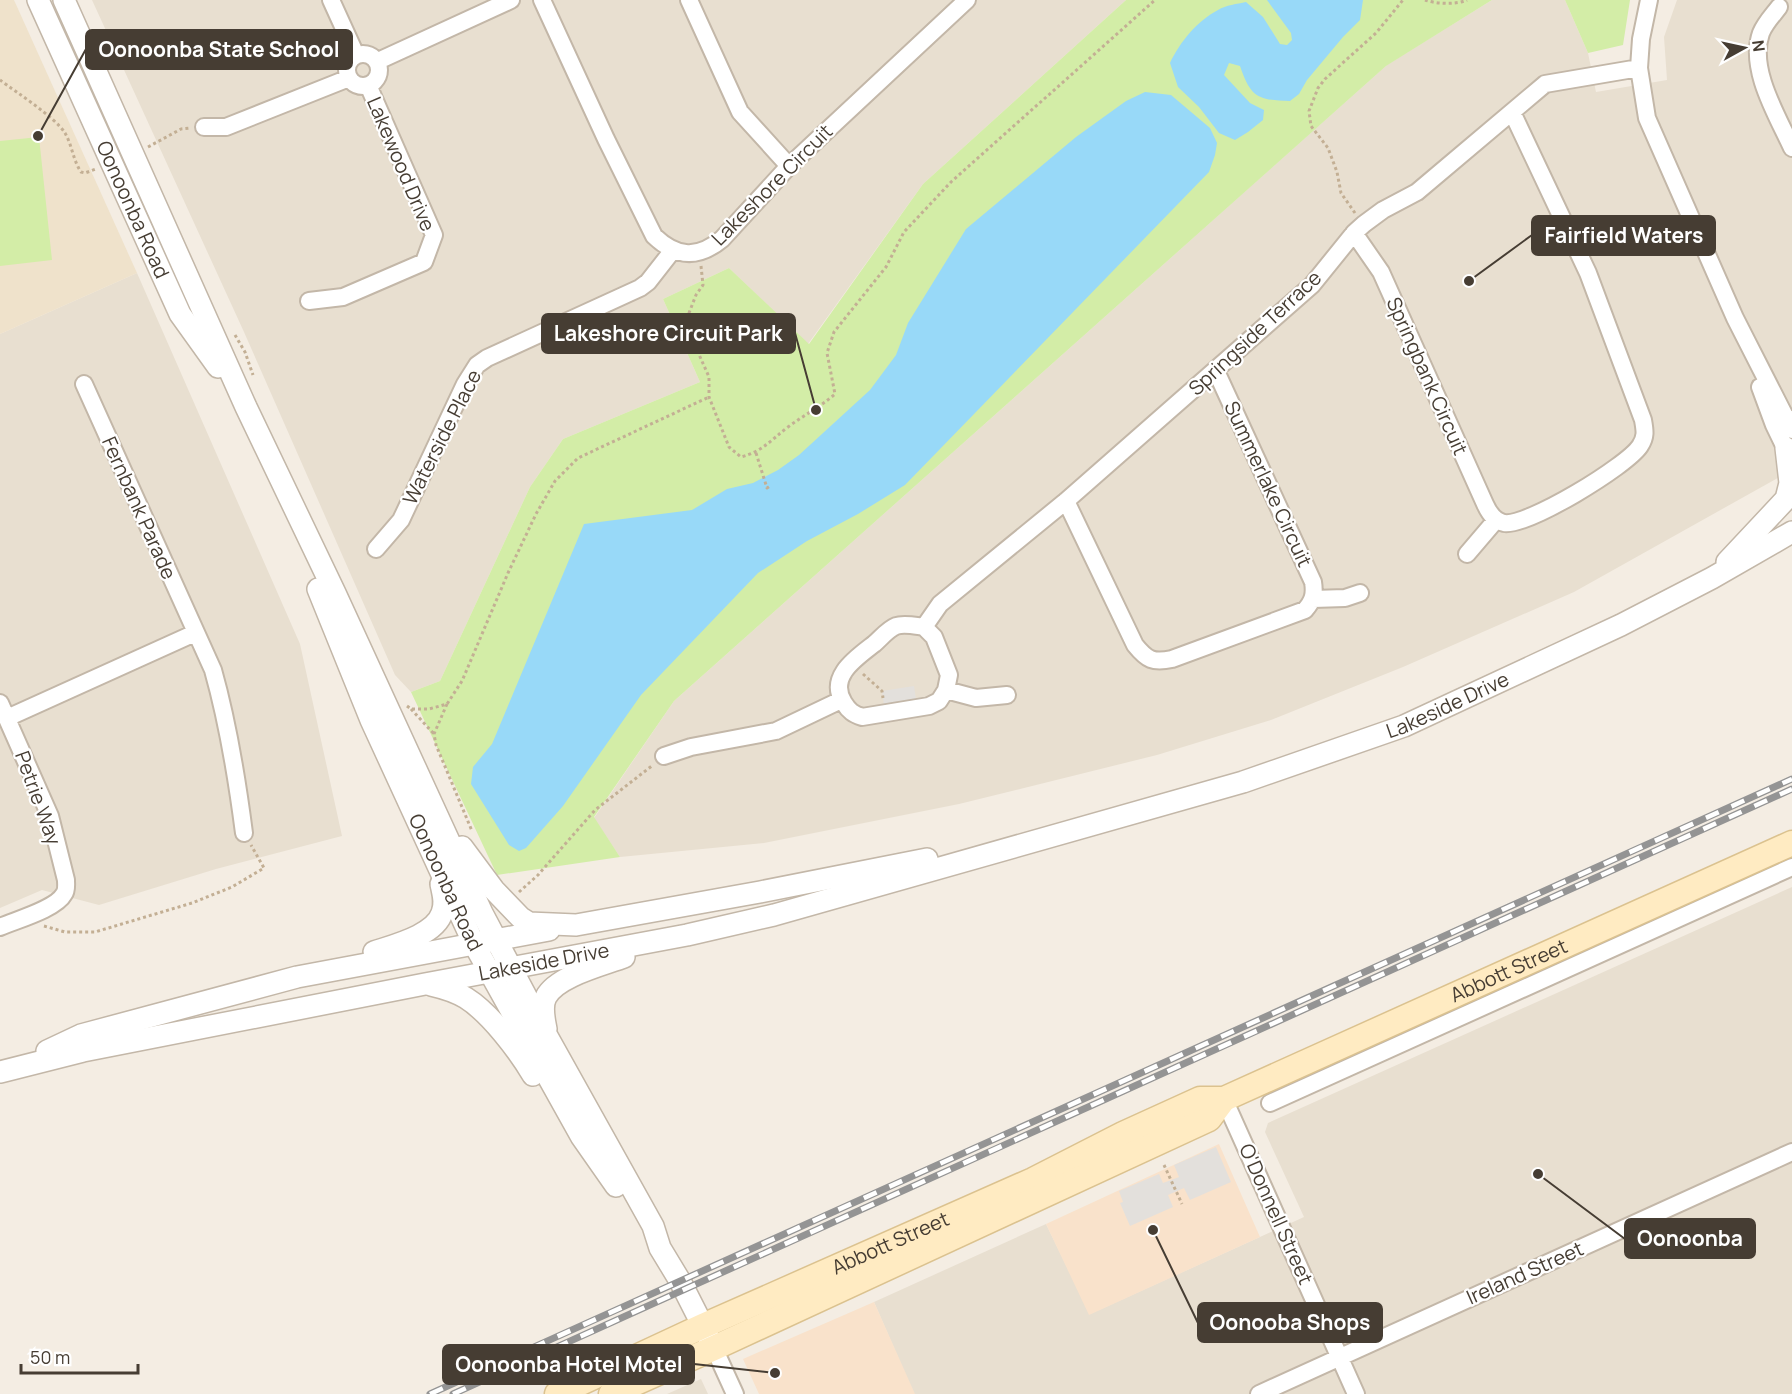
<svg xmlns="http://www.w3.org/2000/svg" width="1792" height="1394" viewBox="0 0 1792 1394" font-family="Manrope,sans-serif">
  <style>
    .residential { fill: #e8dfd0 }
    .commercial { fill: #f9e2cb }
    .education { fill: #efe2cb }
    .green { fill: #d3eda7 }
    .parking { fill: #e3e0dc }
    .water { fill: #98d9f8 }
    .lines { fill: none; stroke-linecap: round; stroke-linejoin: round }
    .minor-casing { stroke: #c3b7a8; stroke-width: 20 }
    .tertiary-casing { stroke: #c3b7a8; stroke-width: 24 }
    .secondary-casing { stroke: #dbc28f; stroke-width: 27 }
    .path { stroke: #c3af94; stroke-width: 3; stroke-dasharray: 3 3; stroke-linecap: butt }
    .minor { stroke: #fff; stroke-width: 16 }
    .tertiary { stroke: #fff; stroke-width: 21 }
    .secondary { stroke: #ffebc2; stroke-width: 24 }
    .rail-casing { stroke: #949494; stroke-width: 7 }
    .rail { stroke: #fff; stroke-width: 4.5; stroke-dasharray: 14; stroke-linecap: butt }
    .labels { text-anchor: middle; stroke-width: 4.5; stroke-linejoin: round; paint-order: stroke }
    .street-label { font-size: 20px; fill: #463d33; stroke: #fff }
    .leader { fill: none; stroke: #463d33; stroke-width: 2 }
    .callout-dot { fill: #463d33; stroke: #fff; stroke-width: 2 }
    .callout { fill: #463d33; stroke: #463d33; stroke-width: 2 }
    .callout-label { font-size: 21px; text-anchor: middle; font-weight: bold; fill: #fff }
  </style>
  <rect width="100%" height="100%" fill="#f4ede3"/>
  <path class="residential" d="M 92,0 L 1126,0 L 923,184 L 808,344 L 729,268 L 663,299 L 700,382 L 563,439 L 530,487 L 440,681 L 411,692 L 395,675 L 244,332 Z
    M 1492,0 L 1565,0 L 1588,53 L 1596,92 L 1667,80 L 1664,37 L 1677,0 L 1792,0 L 1792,470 L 1574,592 L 1403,667 L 1271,720 L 1157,755 L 959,804 L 764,843 L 620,857 L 594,818 L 674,701 L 1387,65 Z
    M 137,273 L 300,644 L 342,836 L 216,869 L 99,905 L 42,890 L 0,908 L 0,334 Z
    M 1792,887 L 1792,1394 L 914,1394 L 874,1302 L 1046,1224 L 1090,1314 L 1304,1217 L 1265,1132 L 1268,1123 Z
    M 701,1379 L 708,1394 L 667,1394 Z"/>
  <path class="commercial" d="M 1219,1144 L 1260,1237 L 1089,1315 L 1046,1224 Z
    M 874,1302 L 915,1394 L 759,1394 L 743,1359 Z"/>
  <path class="education" d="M 0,0 L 14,0 L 137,273 L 0,334 Z"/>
  <path class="green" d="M 1126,0 L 1492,0 L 1386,66 L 674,701 L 594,817 L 620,857 L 497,875 L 411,692 L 440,681 L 530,487 L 563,439 L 700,382 L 663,299 L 729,268 L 809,344 L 923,184 Z
    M 1565,0 L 1630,0 L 1623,45 L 1588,53 Z
    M 39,137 L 52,260 L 0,266 L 0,141 Z"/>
  <path class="parking" d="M 914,686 L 916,699 L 884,705 L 882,691 Z
    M 1216,1147 L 1231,1182 L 1190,1200 L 1184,1188 L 1168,1195 L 1173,1207 L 1130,1226 L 1120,1203 L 1123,1202 L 1119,1191 L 1159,1174 L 1163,1183 L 1179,1177 L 1174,1165 Z"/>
  <path class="water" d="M 1267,0 L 1363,0 L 1360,20 L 1343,37 L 1307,80 L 1299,94 L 1290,101 C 1258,100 1251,98 1240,66 L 1229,63 L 1224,75 L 1250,103 L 1264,110 L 1263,120 L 1248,132 L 1235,140 L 1219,133 L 1199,107 L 1178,87 L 1170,63 C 1180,42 1197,21 1218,10 C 1226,5 1237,4 1246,2 L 1263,17 L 1280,44 L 1287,45 L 1292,40 L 1291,33 Z
    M 1145,92 L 1171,95 L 1210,128 L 1217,143 L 1215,155 L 1209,172 L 905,485 L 858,514 L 807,541 L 758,573 L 641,695 L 563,806 L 526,848 L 519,851 L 509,845 L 471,784 L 473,767 L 492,744 L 584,524 L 692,510 L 727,489 L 753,483 L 778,470 L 799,455 L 870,390 L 896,355 L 908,323 L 966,229 L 1076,137 L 1126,101 Z"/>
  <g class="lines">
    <g class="minor-casing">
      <path id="minor" d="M 331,0 L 356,55
        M 542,0 L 606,139 L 654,236 C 677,258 698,259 722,239 L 789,166 L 967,0
        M 689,0 L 740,112 L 789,166
        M 1649,0 L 1641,39 L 1639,68 L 1647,118 L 1735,318 L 1792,430
        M 1779,7 C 1773,15 1765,23 1761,33 C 1748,69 1778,117 1792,148
        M347 70a16 16 0 1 1 32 0a16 16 0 1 1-32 0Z
        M 378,61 L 511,0
        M 204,127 L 226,127 L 349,78
        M 1354,233 L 1381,272 L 1485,504 C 1489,513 1494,521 1504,523 C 1527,527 1627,466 1640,446 C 1646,437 1645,431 1643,420 L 1588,273 L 1512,112
        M 309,301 L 343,297 L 424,262 L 434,235 L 368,85
        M 84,384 L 213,670 C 228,723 237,779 244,833
        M 1760,387 L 1774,425 L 1791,460
        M 1066,501 L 1135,645 C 1147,660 1153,663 1172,659 L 1305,610 C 1313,601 1315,594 1313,582 L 1216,371
        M 376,549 L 401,520 L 465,384 L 477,365 L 487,358 L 640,288 L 648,282 L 673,250
        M 1467,554 L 1496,520
        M 1313,599 L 1345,598 L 1360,593
        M 924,627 C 916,626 904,623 896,626 C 888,629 880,639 874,644 C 856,658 827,677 844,703 C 849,711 853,714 862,717 L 929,706 L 939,701 L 946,690 L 949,675 L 934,637 L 924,627 L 940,604 L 1066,501 L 1312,285 L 1354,233 L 1364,224 L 1383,210 L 1417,192 L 1545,84 L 1639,68
        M 946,690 L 976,698 L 1007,695
        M 0,703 L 50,816 L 66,880 C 66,885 67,890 64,894 C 56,909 16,920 0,927
        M 7,718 L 195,633
        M 664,756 L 691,747 L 776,731 L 841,700
        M 1224,1099 L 1356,1394
        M 1270,1103 L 1792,867
        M 714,1348 L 735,1394
        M 1259,1394 L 1792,1152"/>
    </g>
    <g class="tertiary-casing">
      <g id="tertiary">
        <path id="s1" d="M 38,0 L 180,314 L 218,367"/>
        <path d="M 64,0 L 246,407 L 335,593 L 482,913 L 547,1036 L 653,1226 L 660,1248 L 680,1281 L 714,1348"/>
        <path d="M 1788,421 L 1792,425"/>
        <path d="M 1727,562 L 1786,499 L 1790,483 L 1786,448"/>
        <path id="s2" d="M 318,589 L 371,720 L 474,944 L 581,1136 L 616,1186"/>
        <path d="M 462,847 L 494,890 L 521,918 L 529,923 L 576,925 L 760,892 L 927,859"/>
        <path d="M 374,952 C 395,945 435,935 442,913 C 446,903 443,894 441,884"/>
        <path d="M 431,985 C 444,988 455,991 466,998 C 490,1013 518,1050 533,1075"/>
        <path d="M 546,1029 C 544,1019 541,1006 546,997 C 557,976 603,965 624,957"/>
        <path d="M 47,1051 L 81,1035 L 297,977 L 549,930"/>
        <path id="s3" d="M 0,1072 L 83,1051 L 425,984 L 687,935 L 774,915 L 1243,782 L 1404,726 L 1621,625 L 1712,578 L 1792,532"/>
      </g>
    </g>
    <g class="secondary-casing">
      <g id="secondary">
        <path id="s4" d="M 557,1394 L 703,1326 L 1033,1180 L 1123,1134 L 1200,1099 L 1224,1099 L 1792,843"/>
        <path d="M 611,1394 L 714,1348 L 1209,1119 L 1224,1099"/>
      </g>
    </g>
    <path class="path" d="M 1425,0 C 1437,4 1455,5 1467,0
      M 0,80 C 16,92 56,118 65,133 C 72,145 73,160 81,172 L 85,173 L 96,169
      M 148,147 L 181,129 L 191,128
      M 1355,213 L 1341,193 L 1337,172 L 1328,148 L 1311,126 L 1309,111 L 1318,88 L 1325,79 L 1376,33 L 1403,0
      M 701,266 L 703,285 L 696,295 L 689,313 L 688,324 L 689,332 L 709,377 L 709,397 L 729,447 L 741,457 C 763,451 771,440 788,427 C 804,415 820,407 835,394 L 827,353 L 834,332 L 886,267 L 904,232 L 951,182 L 1155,0
      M 235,335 L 245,352 L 253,375
      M 756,453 L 767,488 L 770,486
      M 863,674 L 882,691 L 883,698
      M 447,704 L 434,734 L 436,745 L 472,831
      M 407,706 L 411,709 L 429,709 L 447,704 L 462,681 L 508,573 L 536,514 L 555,481 L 578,458 L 709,397
      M 411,709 L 434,734
      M 519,892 L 538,875 L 595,810 L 653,765
      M 44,926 L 65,932 L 95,932 L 192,903 L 232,887 L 264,868 L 251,845
      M 1164,1165 L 1182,1204"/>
    <use href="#minor" class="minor"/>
    <use href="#tertiary" class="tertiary"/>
    <use href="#secondary" class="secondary"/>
    <g class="rail-casing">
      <path id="rail" d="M 430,1394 L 1792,779
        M 453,1394 L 1792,789"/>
    </g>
    <use href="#rail" class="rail"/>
  </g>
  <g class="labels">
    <g class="street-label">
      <text transform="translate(401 164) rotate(67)" y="7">Lakewood Drive</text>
      <text transform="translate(772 185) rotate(-45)" y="7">Lakeshore Circuit</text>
      <text dy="7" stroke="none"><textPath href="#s1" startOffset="230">Oonoonba Road</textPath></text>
      <text transform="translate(1255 333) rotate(-43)" y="7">Springside Terrace</text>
      <text transform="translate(1427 376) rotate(66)" y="7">Springbank Circuit</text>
      <text transform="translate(442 437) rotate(-63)" y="7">Waterside Place</text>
      <text transform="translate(1268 484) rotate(65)" y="7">Summerlake Circuit</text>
      <text transform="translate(139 508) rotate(66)" y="7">Fernbank Parade</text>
      <text dy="7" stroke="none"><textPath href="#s3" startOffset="1496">Lakeside Drive</textPath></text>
      <text transform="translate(38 798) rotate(70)" y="7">Petrie Way</text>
      <text dy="7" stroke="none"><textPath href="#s2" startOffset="320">Oonoonba Road</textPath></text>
      <text dy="7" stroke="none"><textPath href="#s3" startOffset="555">Lakeside Drive</textPath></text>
      <text dy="7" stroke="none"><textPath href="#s4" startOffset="1044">Abbott Street</textPath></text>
      <text transform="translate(1276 1214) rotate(66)" y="7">O'Donnell Street</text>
      <text dy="7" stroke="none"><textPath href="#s4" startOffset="366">Abbott Street</textPath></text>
      <text transform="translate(1525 1273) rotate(-24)" y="7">Ireland Street</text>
    </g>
  </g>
  <path class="leader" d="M38 136L86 49M1469 281L1532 235M816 410L795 333M1538 1174L1625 1239M1153 1230L1198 1323M775 1373L694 1364"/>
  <g class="callout-dot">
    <circle cx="38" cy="136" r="6"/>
    <circle cx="1469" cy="281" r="6"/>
    <circle cx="816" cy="410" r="6"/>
    <circle cx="1538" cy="1174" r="6"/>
    <circle cx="1153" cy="1230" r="6"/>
    <circle cx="775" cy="1373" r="6"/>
  </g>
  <g class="callout">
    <rect x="86" y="30" width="266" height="39" rx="6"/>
    <rect x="1532" y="216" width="183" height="39" rx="6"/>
    <rect x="542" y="314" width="253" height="39" rx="6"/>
    <rect x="1625" y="1219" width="130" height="39" rx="6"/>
    <rect x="1198" y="1303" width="184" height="39" rx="6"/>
    <rect x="443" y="1345" width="251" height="39" rx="6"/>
  </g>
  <g class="callout-label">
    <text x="219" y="57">Oonoonba State School</text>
    <text x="1624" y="243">Fairfield Waters</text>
    <text x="668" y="341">Lakeshore Circuit Park</text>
    <text x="1690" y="1246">Oonoonba</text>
    <text x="1290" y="1330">Oonooba Shops</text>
    <text x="569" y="1372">Oonoonba Hotel Motel</text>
  </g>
  <g transform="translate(1744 48) rotate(82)" stroke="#ffffff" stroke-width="4.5" paint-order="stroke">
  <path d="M0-4.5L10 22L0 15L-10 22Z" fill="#463d33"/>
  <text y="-9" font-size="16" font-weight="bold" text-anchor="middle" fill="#463d33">N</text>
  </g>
  <path d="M21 1364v9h117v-9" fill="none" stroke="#463d33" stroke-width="3"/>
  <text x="30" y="1364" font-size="18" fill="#463d33" stroke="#ffffff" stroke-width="4.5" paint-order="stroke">50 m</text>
</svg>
